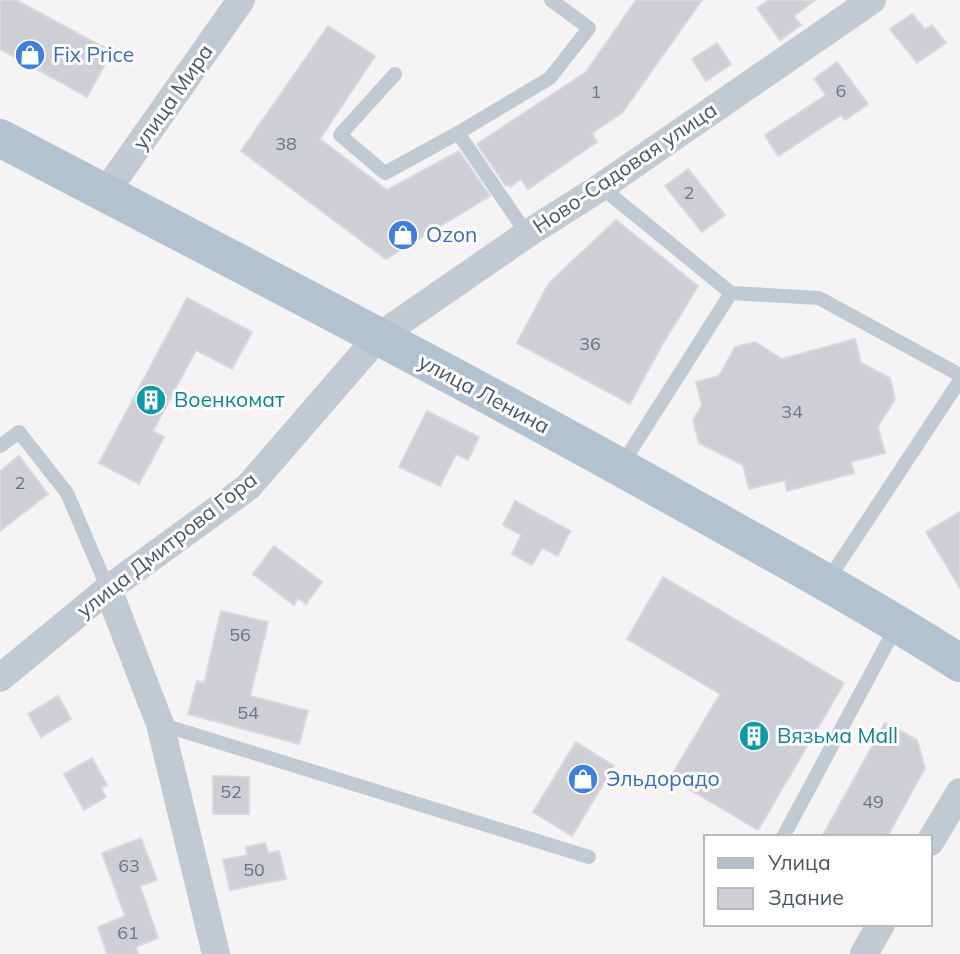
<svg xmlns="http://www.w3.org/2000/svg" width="960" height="954" viewBox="0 0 960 954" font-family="Mulish,sans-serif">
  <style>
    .building { fill: #cdcfd5; stroke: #d7d9de; stroke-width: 2 }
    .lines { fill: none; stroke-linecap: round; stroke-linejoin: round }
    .lane { stroke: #c1cad2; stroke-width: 14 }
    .street { stroke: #c1cad2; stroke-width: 28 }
    .primary { stroke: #b3c2d1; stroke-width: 38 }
    .labels { text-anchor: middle; stroke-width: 6; stroke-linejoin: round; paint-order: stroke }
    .number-label { font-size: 18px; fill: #6b747e }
    .shop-label { font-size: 21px; fill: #366cbe; stroke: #fff; text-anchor: start }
    .street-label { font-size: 21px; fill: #4a5661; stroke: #fff }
    .culture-label { font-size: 21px; fill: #0d838f; stroke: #fff; text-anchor: start }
  </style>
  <rect width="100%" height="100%" fill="#f5f3f3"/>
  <path class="building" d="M 0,0 L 16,0 L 112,52 L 87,97 L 0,49 Z
    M 636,0 L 702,0 L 622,113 L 592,133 L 597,142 L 528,189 L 521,179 L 510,187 L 509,185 L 506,186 L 477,144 L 586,72 Z
    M 769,0 L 815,0 L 794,16 L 801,25 L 780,40 L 757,8 Z
    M 912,14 L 925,29 L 932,25 L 946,43 L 917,63 L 890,29 Z
    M 328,26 L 375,56 L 320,139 L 387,190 L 459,151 L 490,196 L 386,259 L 241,151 Z
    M 717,43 L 731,64 L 706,81 L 692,59 Z
    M 837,62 L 868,104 L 845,120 L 841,115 L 778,156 L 765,135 L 826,95 L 814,79 Z
    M 688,169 L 725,215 L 702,232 L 665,186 Z
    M 616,220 L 698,286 L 662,345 L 630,404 L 517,343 L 549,283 Z
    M 187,298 L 252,332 L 232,369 L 196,350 L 153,431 L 164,437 L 139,484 L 99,463 Z
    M 855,339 L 861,363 L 890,378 L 895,399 L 878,427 L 885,453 L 851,462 L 854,473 L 787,491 L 785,480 L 749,489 L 743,465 L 699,443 L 693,420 L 702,405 L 696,382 L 719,376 L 735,347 L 755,342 L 782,359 Z
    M 427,411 L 479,437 L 468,460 L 456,454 L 440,486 L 399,467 Z
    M 19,456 L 48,494 L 0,531 L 0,471 Z
    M 515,501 L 570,531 L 558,556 L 542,548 L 532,565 L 512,554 L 521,535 L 503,525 Z
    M 960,512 L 960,588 L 926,532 Z
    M 274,546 L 322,582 L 306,604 L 298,598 L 294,605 L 253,574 Z
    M 663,577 L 844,683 L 758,830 L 670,778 L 720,694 L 627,639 Z
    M 221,611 L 268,622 L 250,696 L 308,711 L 299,744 L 188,714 L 197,681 L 204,683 Z
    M 58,696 L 71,719 L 41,737 L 28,714 Z
    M 885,723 L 917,740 L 925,768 L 887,837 L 822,837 Z
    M 576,742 L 614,766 L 572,836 L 533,812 Z
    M 92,758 L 107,785 L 101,788 L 106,797 L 84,810 L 64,774 Z
    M 213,776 L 249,777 L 249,814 L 213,814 Z
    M 141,838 L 157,880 L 140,886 L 158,938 L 136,947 L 138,954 L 107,954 L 98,927 L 125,916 L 102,853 Z
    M 265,843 L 268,853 L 279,851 L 286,879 L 230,890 L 223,860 L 247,855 L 246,847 Z"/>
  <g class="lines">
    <path class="lane" d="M 395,74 L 340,135 L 385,173 L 458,133 L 550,78 L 589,28 L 551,0
      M 458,133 L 527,234
      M 601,187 L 731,293 L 819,298 L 960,375
      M 0,446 L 19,432 L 67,493 L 108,589
      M 621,466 L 731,293
      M 828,580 L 960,380
      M 160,724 L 589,857
      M 783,837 L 897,625"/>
    <path class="street" d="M 105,193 L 241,0
      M 108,589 L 160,724 L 216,954
      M 0,678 L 108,589 L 248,487 L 378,337 L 527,234 L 601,187 L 872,0
      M 930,842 L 960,792
      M 864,954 L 881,924"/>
    <path class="primary" d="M 0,138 C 227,257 456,375 679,500 C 774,553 869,605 960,663"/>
  </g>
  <defs>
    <g id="shop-disc" transform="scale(1.575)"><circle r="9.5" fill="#3f7fe0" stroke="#fff"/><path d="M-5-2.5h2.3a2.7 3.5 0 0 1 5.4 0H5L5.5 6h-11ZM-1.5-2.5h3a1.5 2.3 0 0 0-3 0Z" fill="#fff"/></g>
    <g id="building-disc" transform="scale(1.575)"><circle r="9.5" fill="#0f9aa8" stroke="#fff"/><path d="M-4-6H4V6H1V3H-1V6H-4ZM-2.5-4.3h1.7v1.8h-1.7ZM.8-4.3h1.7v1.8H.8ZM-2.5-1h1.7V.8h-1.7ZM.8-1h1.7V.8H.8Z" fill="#fff"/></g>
  </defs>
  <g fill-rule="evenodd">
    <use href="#shop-disc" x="30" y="55"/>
    <use href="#shop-disc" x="403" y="235"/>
    <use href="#building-disc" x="151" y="400"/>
    <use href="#building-disc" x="754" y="736"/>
    <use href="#shop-disc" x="583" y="779"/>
  </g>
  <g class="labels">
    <g class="number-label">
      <text x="841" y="97">6</text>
      <text x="596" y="98">1</text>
      <text x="286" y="150">38</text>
      <text x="689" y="199">2</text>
      <text x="590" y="350">36</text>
      <text x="792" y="418">34</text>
      <text x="20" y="489">2</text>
      <text x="240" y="641">56</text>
      <text x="248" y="719">54</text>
      <text x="231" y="798">52</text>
      <text x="873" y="808">49</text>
      <text x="129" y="872">63</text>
      <text x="254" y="876">50</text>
      <text x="128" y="939">61</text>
    </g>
    <g class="shop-label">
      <text x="53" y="62">Fix Price</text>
      <text x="426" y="242">Ozon</text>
      <text x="606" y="786">Эльдорадо</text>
    </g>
    <g class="street-label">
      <text transform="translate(173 97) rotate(-55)" y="7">улица Мира</text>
      <text transform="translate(625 168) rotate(-34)" y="7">Ново-Садовая улица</text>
      <text transform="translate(484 394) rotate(28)" y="7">улица Ленина</text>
      <text transform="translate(167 545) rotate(-38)" y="7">улица Дмитрова Гора</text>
    </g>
    <g class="culture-label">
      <text x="174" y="407">Военкомат</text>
      <text x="777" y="743">Вязьма Mall</text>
    </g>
  </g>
  <rect x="704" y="835" width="228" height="91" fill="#ffffff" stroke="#b7bbc0" stroke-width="2"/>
  <rect x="718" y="858" width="35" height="10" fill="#b3c2d1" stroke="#b7bbc0" stroke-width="2"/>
  <text x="768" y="870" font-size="21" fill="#4a5661">Улица</text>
  <rect x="718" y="888" width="35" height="21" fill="#cdcfd5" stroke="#b7bbc0" stroke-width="2"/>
  <text x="768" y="905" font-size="21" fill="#4a5661">Здание</text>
</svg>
